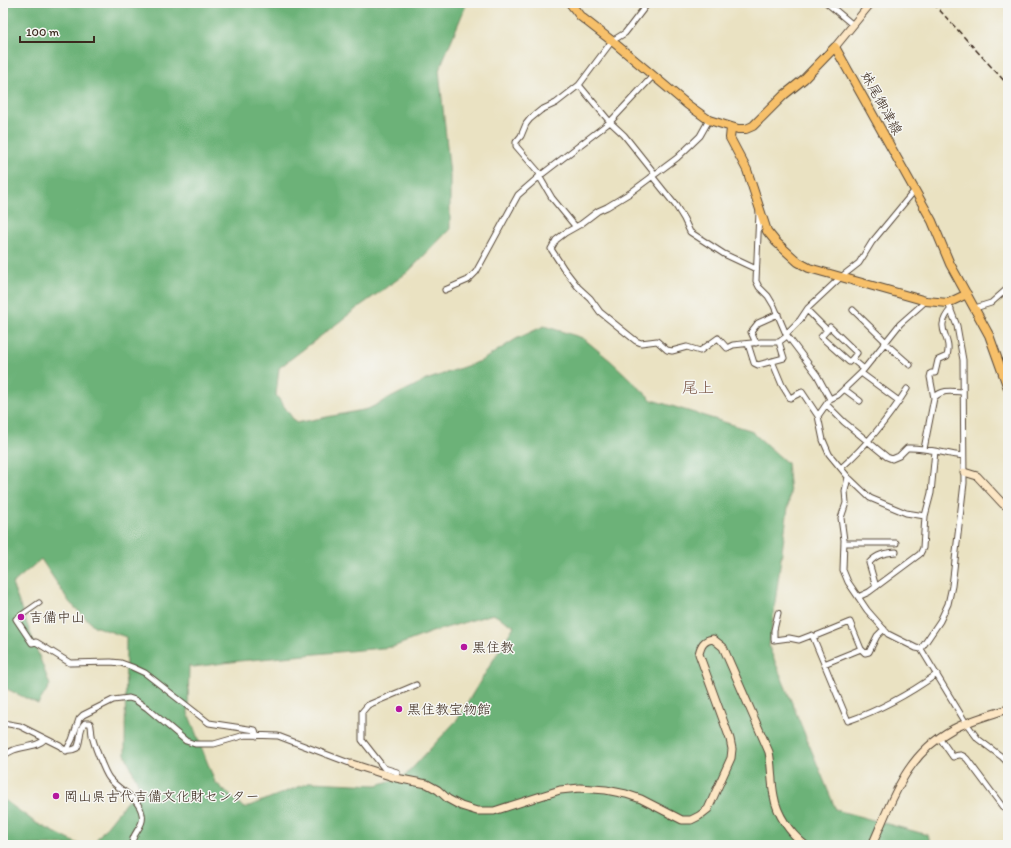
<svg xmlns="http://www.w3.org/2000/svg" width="1011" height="848" viewBox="0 0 1011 848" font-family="Itim,'Klee One',sans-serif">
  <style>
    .forest { fill: #6cb278; stroke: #546e4b; fill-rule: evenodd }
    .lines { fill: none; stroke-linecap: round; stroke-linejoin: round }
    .street-casing { stroke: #554637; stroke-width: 7 }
    .secondary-casing { stroke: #554637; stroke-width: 9 }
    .primary-casing { stroke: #554637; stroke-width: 10 }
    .street { stroke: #fff; stroke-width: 5 }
    .secondary { stroke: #fce6c4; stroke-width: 7 }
    .primary { stroke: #f7c06b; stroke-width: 8 }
    .rail { stroke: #3b2a1e; stroke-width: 1.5; stroke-dasharray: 6 3; stroke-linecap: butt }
    .poi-dot { fill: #b5179e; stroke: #f6f6f2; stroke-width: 1.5 }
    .labels { text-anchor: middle; stroke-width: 3; stroke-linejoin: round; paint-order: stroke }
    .street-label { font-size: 14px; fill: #3b2a1e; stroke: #f6f6f2 }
    .poi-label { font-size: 14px; fill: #3b2a1e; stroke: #f6f6f2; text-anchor: start }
    .quarter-label { font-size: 16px; fill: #7a5646; stroke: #f6f6f2 }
  </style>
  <rect width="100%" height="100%" fill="#f6f6f2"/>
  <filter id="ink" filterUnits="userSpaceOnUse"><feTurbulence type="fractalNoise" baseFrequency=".025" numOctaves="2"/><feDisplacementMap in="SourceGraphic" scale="8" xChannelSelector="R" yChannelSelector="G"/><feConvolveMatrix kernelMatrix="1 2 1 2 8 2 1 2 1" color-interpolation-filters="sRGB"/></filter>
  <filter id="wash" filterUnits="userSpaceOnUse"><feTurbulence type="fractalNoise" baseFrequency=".012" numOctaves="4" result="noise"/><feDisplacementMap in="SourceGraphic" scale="16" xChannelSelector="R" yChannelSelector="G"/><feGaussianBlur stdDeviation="0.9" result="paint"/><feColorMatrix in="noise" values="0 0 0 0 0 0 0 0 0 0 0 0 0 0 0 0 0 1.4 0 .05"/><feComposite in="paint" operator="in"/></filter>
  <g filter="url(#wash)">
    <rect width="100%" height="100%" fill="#eae2c2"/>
    <path class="forest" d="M 3,3 L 467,3 L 439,70 L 450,175 L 450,229 L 408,272 L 360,306 L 279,368 L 276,395 L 296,423 L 368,409 L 426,380 L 481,361 L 516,339 L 544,326 L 583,338 L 612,362 L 652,400 L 750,430 L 787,463 L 790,493 L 769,647 L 836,810 L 928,835 L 931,845 L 92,845 L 139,786 L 125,754 L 126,637 L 94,626 L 70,603 L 41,559 L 12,584 L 50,685 L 38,704 L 3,687 ZM 493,614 L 514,626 L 456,721 L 405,776 L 377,785 L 311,782 L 244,808 L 215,782 L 188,713 L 189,665 L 194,667 L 239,661 L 393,647 L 432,632 Z
      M 3,799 L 36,823 L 80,845 L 3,845 Z"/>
  </g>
  <g filter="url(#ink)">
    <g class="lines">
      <g class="street-casing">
        <path id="street" d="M 827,3 L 853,25
          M 579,85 L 610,122 L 624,135 L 655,174
          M 709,120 L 700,136 L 677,158 L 630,193 L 607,207 L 598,211 L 581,224 L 565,233 L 556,240 L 551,249 L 564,269 L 578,287 L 590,298 L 600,312 L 636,341 L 641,343 L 657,341 L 667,350 L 672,351 L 687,347 L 700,351 L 718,338 L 727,348 L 733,345 L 761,342 L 779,342 L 787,336
          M 541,175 L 516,146 L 516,142 L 521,136 L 526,124 L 530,119 L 541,110 L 556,103 L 579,85 L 612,41 L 625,33 L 648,3
          M 539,176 L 552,198 L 575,226
          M 652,176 L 676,206 L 684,219 L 690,232 L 724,254 L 756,269
          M 759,212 L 756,281 L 759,287 L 768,296 L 774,306 L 786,334 L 817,375 L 830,399
          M 445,290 L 468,280 L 476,272 L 518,195 L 541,175 L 610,122 L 653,76
          M 975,308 L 991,303 L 1008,288
          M 807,310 L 827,330
          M 853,310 L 886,342
          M 786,334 L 800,320 L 808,308 L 841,277 L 859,263 L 872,242 L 915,190
          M 756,343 L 751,332 L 758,323 L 778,314
          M 885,343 L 910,365
          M 748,344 L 754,363 L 758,365 L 784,358 L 779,342
          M 852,359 L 849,362 L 821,337 L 830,327 L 857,353 L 852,359 L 864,369
          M 772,361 L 782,385 L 790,398 L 802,392 L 818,416
          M 861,373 L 899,401
          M 844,389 L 860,401
          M 934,398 L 930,377 L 931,373 L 935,373 L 938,360 L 947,356 C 953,334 932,331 951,309
          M 827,405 L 844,422 L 887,457 L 892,459 L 899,456 L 907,448 C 926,447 944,454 963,456
          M 924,449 L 934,398 C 942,389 951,391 963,392
          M 841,468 C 868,444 888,419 907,389
          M 848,477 L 845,491 L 846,503 L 841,518 L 844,540 L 843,570 L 848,582 L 867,610 L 888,634 L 916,648 L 921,649 L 966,723 L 978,739 L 1002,757 L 1008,763
          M 925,516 L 906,513 L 870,498 L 848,477 L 829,454 L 823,440 L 818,416 L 830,399 L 838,395 L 861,373 L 900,324 L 926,301
          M 844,543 L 896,543
          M 876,587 L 869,563 C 877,554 885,553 896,552
          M 858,597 L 869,592 L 920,554 L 923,548 L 925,516 L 931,493 L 935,451
          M 39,603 L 16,619 L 32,643 L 36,642 L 70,663 L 111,662 L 121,663 L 132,667 L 145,673 L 209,723 L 255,730 L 257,736
          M 778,613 L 774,630 L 774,640 L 789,638 L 799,640 L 812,635 L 813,637
          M 861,649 L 850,622 L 813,637 L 848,721 C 880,710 909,694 937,674
          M 921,649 L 940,621 L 948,604 L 952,586 L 964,483 L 963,360 L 957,326 L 948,303
          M 824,664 L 861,649 L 865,653 L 869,652 L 877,636 L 884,629
          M 3,723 L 20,726 L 60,746 C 65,752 71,751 77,748 C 82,740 78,729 85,723 L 90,723 C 92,727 91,731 92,735 C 93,743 105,773 109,778 C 119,791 139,797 142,814 C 145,827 131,833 132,845
          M 939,737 L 953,757 C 959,754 962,754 967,759 L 1002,806 L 1008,810
          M 66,751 L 72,740 L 79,719 L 83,715 L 113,700 L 129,698 L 135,700 L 147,708 L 186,741 L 195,744 L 214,744 L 245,735 L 278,736 L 352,764
          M 3,757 C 15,744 35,750 45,739
          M 396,778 L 397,772 L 384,768 L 362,740 L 362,712 L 368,705 L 416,685"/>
      </g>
      <g class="secondary-casing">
        <path id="secondary" d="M 835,47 L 871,3
          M 964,472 L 977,476 L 1003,504 L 1008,507
          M 352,764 L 396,778 L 427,784 L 438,790 L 448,799 L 461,806 L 477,811 L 494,811 L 560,790 L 580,788 L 606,790 L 626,794 L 641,799 L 682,820 L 691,820 L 699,816 L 708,809 L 731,758 L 732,749 L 730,739 L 699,654 C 701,645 704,640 713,639 L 723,647 L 769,752 C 772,767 771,781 774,796 C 777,815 790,833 805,845
          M 872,845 C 893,799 905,755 953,729 C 970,720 990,715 1008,709"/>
      </g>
      <g class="primary-casing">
        <path id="primary" d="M 570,3 L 580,16 L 612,41 L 688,105 L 709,120 L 738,129 L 746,129 L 753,126 L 784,95 L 804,79 L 835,47 L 932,221 L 950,264 L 989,335 L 1008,388
          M 731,128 L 730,138 L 747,170 L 767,231 L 776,242 L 798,262 L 809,268 L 926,301 L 948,303 L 967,294"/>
      </g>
      <use href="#street" class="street"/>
      <use href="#secondary" class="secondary"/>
      <use href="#primary" class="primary"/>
      <path class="rail" d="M 933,3 L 1008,85"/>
    </g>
  </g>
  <g class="poi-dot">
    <circle cx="21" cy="617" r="4"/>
    <circle cx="464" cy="647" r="4"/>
    <circle cx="399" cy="709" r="4"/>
    <circle cx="56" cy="796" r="4"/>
  </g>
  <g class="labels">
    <g class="street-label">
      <text transform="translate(882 103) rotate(61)" y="5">妹尾御津線</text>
    </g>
    <g class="poi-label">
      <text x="29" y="622">吉備中山</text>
      <text x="472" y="652">黒住教</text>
      <text x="407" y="714">黒住教宝物館</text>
      <text x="64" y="801">岡山県古代吉備文化財センター</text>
    </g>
    <g class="quarter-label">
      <text x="698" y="393">尾上</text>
    </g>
  </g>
  <rect width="1011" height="848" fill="none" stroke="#f6f6f2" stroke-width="16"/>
  <path d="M20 36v6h74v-6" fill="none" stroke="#3b2a1e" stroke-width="2"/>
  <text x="26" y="36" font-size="12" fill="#3b2a1e" stroke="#f6f6f2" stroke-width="3" paint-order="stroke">100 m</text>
</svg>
